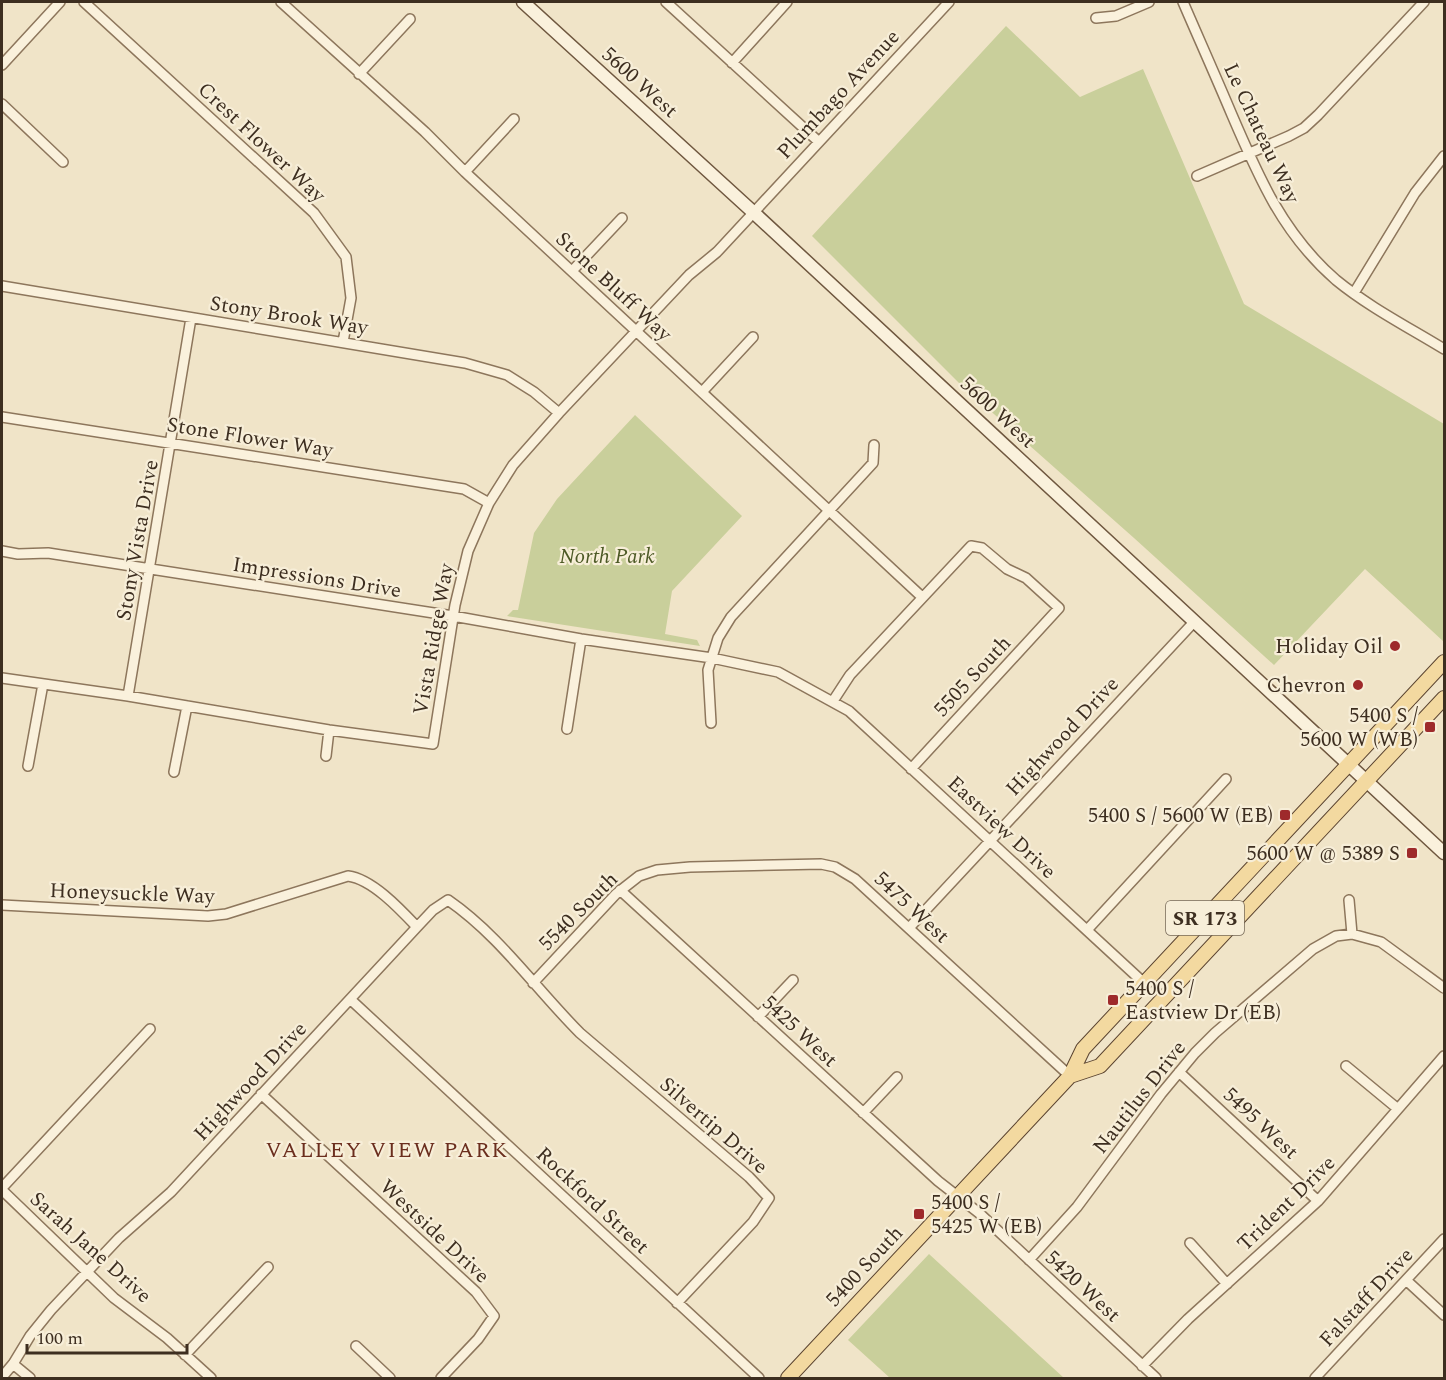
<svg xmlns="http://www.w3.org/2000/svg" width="1446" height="1380" viewBox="0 0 1446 1380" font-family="Spectral,serif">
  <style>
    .green { fill: #c9cf9b }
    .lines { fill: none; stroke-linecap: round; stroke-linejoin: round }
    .minor-casing { stroke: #8d765c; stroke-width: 12 }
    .secondary-casing { stroke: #6f573f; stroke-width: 15 }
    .primary-casing { stroke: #5b4430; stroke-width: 16 }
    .minor { stroke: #faf1dc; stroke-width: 9 }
    .secondary { stroke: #faf1dc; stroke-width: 12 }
    .primary { stroke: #f3d9a0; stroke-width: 14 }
    .poi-dot { fill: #9e2a2b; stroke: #f7eed8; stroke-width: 2 }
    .labels { text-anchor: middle; stroke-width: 4.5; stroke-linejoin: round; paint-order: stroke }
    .shield { fill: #f7eed8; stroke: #756857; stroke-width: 1.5 }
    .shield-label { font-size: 20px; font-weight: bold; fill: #3d2e20 }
    .street-label { font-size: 21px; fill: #3d2e20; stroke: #f7eed8 }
    .park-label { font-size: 21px; font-style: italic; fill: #4d5a26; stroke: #f7eed8 }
    .poi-label { font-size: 21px; fill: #3d2e20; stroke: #f7eed8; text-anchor: end }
    .neighbourhood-label { font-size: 22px; letter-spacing: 1.5px; fill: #6b2e1e; stroke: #f7eed8 }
  </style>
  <rect width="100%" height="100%" fill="#f0e4c8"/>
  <path class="green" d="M 1006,26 L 1080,97 L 1143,69 L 1244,304 L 1444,424 L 1444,642 L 1365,569 L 1274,665 L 1134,538 L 960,384 L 812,236 Z
    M 635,415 L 742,516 L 672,591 L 665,634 L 697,640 L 700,646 L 507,616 L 513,610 L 518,610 L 534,533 L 557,499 Z
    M 929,1254 L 1064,1378 L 890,1378 L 848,1340 Z"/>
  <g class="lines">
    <g class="minor-casing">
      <path id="minor" d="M 84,2 L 314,213 L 346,257 L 351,298 L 343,342
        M 281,2 L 425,132 L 465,172 L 922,597
        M 666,2 L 819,142
        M 1183,2 C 1199,39 1216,77 1232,115 C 1259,178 1283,234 1336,280 C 1369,307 1408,327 1444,349
        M 1096,18 L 1116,16 L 1149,2
        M 732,63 L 787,2
        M 2,65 L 60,2
        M 359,74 L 410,19
        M 2,104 L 63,162
        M 465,172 L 514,119
        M 1197,176 L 1289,136 L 1304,128 L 1318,115 L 1424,2
        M 572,271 L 622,218
        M 2,286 L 465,363 L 507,375 L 534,392 L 559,413
        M 1354,293 L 1415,193 L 1444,156
        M 702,392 L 753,337
        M 2,417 L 464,489 L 489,503
        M 2,551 L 18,554 L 48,553 L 453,616 L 581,639 L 712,658 L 778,672 L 849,711 L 1144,983
        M 2,678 L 128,696 L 329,730 L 433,744 L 455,605 L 468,551 L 489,503 L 513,465 L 559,413 L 689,275 L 717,252 L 949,2
        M 128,696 L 191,318
        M 833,701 L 850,675 L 971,546 L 982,548 L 1007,569 L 1026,578 L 1059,608 L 911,769
        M 711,723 L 708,670 L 718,638 L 731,617 L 873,463 L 874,445
        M 567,729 L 581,639
        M 326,756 L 329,730
        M 28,766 L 43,684
        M 174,772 L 187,706
        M 620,890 L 938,1181 L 979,1213 L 1156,1378
        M 2,905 L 208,916 L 226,914 L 348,876 C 372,879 400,909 417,927
        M 909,928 L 1194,622
        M 1087,930 L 1226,779
        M 1352,934 L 1381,942 L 1444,988
        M 533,983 L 616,894 L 639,876 L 657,870 L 690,867 L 821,864 L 835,867 L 855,879 L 1070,1076
        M 350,999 L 759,1378
        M 758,1017 L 793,980
        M 1346,1066 L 1398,1109
        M 1179,1072 L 1318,1201
        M 261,1094 L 476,1292 L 494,1316 L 478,1339 L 441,1378
        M 863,1113 L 897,1077
        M 2,1188 L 150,1029
        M 2,1190 L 114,1298 L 167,1338 L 211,1378
        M 1190,1243 L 1227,1284
        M 1029,1260 L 1077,1207 L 1161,1094 L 1195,1053 L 1215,1033 L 1313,949 L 1336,936 L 1352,934 L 1349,900
        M 1406,1280 L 1444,1315
        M 356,1346 L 390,1378
        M 185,1355 L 268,1267
        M 13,1364 L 30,1378
        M 1142,1366 L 1188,1319 L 1318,1201 L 1444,1056
        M 2,1377 L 13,1364 L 30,1336 L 51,1310 L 119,1238 L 171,1192 L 417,927 L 433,910 L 448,900 C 500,936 535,988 580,1033 L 749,1177 L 769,1198 L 753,1222 L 677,1303
        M 1315,1378 L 1444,1239"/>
    </g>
    <g class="secondary-casing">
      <path id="secondary" d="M 523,2 L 753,212 L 1444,853"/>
    </g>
    <g class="primary-casing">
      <path id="primary" d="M 1070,1076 L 1100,1066 L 1444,698
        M 788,1378 L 1070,1076 L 1083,1049 L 1444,662"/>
    </g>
    <use href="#minor" class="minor"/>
    <use href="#secondary" class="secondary"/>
    <use href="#primary" class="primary"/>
  </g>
  <g class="poi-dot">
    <circle cx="1395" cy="646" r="6"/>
    <circle cx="1358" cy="685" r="6"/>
    <rect x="1424" y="721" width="12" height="12" rx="3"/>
    <rect x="1279" y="809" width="12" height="12" rx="3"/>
    <rect x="1406" y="847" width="12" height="12" rx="3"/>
    <rect x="1107" y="994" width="12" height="12" rx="3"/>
    <rect x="913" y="1208" width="12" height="12" rx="3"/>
  </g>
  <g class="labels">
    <rect class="shield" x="1166" y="901" width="78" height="34" rx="4.5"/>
    <g class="shield-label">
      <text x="1205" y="925">SR 173</text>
    </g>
    <g class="street-label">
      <text transform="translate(640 82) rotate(42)" y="7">5600 West</text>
      <text transform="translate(838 94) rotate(-47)" y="7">Plumbago Avenue</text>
      <text transform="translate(1262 133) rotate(65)" y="7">Le Chateau Way</text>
      <text transform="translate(262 142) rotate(43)" y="7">Crest Flower Way</text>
      <text transform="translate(614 286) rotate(43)" y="7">Stone Bluff Way</text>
      <text transform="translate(289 315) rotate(9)" y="7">Stony Brook Way</text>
      <text transform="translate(998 412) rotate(43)" y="7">5600 West</text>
      <text transform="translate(250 437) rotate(9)" y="7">Stone Flower Way</text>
      <text transform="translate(137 540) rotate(-80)" y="7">Stony Vista Drive</text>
      <text transform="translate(317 577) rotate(9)" y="7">Impressions Drive</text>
      <text transform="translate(433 639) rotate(-80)" y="7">Vista Ridge Way</text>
      <text transform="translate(972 676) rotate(-47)" y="7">5505 South</text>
      <text transform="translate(1062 736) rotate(-47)" y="7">Highwood Drive</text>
      <text transform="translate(1002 827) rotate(43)" y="7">Eastview Drive</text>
      <text transform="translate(132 893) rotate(2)" y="7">Honeysuckle Way</text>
      <text transform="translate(912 907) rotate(43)" y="7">5475 West</text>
      <text transform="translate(578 911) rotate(-45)" y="7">5540 South</text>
      <text transform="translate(800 1031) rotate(43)" y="7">5425 West</text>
      <text transform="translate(250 1081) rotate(-47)" y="7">Highwood Drive</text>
      <text transform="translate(1139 1097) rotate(-52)" y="7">Nautilus Drive</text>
      <text transform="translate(1261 1123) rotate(43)" y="7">5495 West</text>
      <text transform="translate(714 1125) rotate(41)" y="7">Silvertip Drive</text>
      <text transform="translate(593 1200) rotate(43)" y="7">Rockford Street</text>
      <text transform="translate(1286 1203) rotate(-44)" y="7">Trident Drive</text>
      <text transform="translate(435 1231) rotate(43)" y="7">Westside Drive</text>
      <text transform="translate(91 1247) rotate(42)" y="7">Sarah Jane Drive</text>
      <text transform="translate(864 1266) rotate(-47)" y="7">5400 South</text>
      <text transform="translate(1083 1286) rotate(43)" y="7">5420 West</text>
      <text transform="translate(1366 1297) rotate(-47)" y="7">Falstaff Drive</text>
    </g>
    <g class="park-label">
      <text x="607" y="563">North Park</text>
    </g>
    <g class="poi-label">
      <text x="1383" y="653">Holiday Oil</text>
      <text x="1346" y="692">Chevron</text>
      <text x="1418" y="722">5400 S /<tspan x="1418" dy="24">5600 W (WB)</tspan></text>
      <text x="1273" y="822">5400 S / 5600 W (EB)</text>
      <text x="1400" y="860">5600 W @ 5389 S</text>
      <text x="1125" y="995" text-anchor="start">5400 S /<tspan x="1125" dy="24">Eastview Dr (EB)</tspan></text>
      <text x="931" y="1209" text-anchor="start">5400 S /<tspan x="931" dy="24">5425 W (EB)</tspan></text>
    </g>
    <g class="neighbourhood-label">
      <text x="387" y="1157">VALLEY VIEW PARK</text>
    </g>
  </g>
  <rect width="1446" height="1380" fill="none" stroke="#3d2e20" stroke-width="6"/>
  <path d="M27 1344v9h160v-9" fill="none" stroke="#3d2e20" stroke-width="3"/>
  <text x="36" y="1344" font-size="18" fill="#3d2e20" stroke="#f7eed8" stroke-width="4.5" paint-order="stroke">100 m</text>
</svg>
